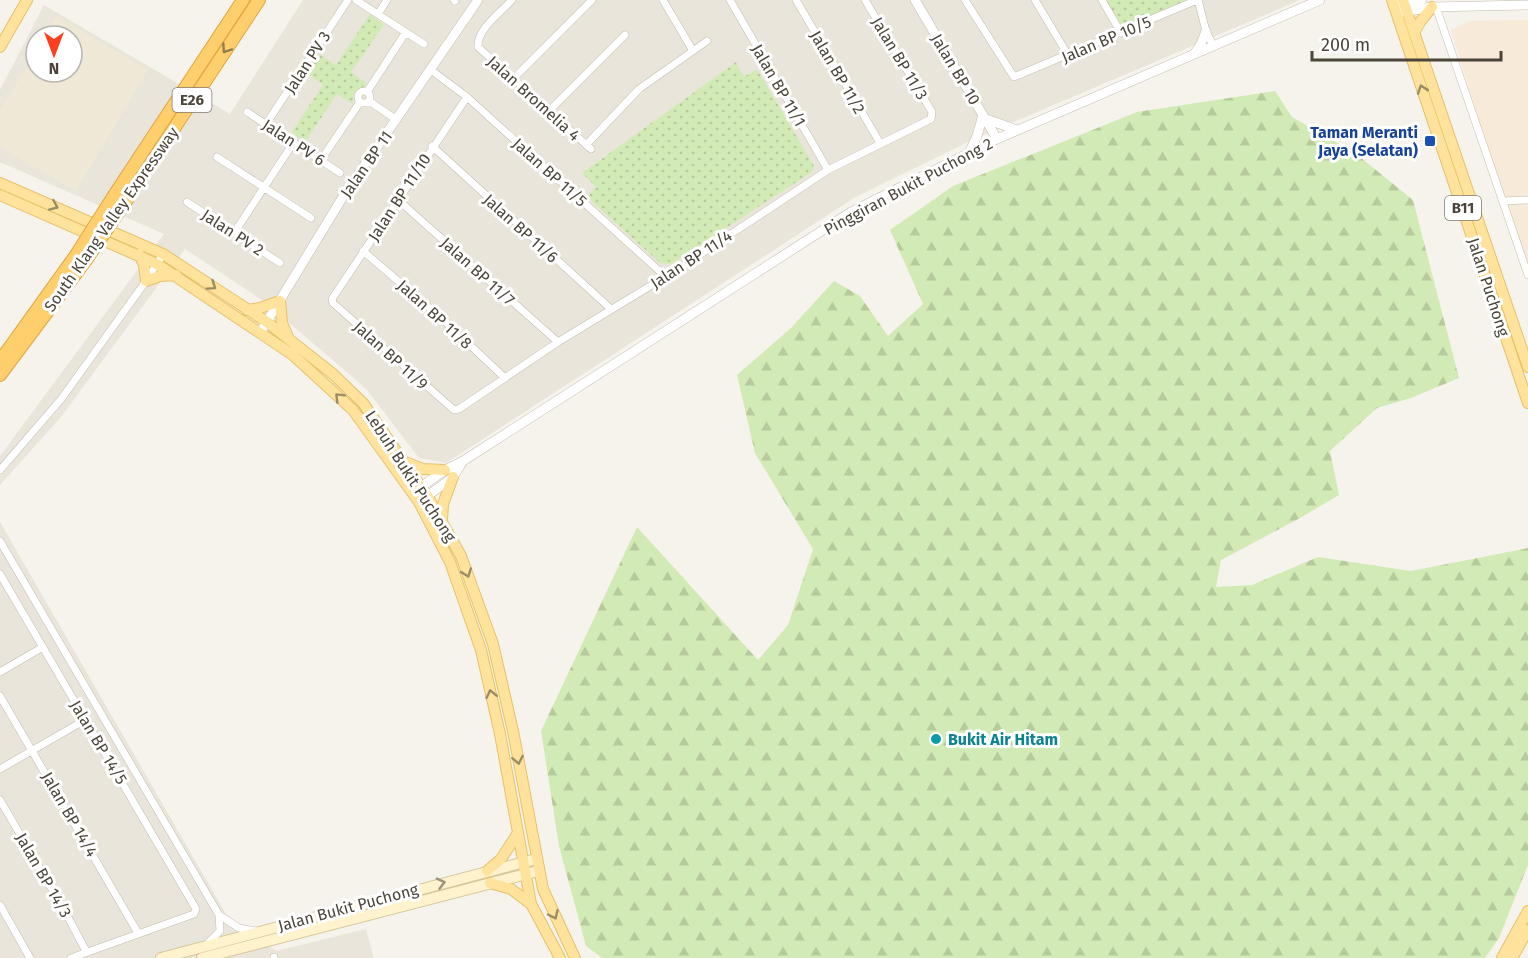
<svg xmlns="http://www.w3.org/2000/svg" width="1528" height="958" viewBox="0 0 1528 958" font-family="'Fira Sans',sans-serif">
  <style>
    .residential { fill: #eae5da; fill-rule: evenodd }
    .commercial { fill: #f7ead8 }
    .education { fill: #efe8d6 }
    .forest { fill: url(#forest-firs) }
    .park { fill: url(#park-dots) }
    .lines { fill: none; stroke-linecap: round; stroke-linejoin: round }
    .minor-casing { stroke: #c2bbae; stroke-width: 8 }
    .tertiary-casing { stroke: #c2bbae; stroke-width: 10 }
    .secondary-casing { stroke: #d6c79b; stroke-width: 12 }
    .primary-casing { stroke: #e6c16a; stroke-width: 12 }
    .motorway-casing { stroke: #e0a43c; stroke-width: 14 }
    .minor { stroke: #fff; stroke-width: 7 }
    .tertiary { stroke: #fff; stroke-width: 9 }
    .secondary { stroke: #fff3cd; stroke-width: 10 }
    .primary { stroke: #ffe39c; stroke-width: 10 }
    .motorway { stroke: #ffcf6e; stroke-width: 12 }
    .motorway-bridge-casing { stroke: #e0a43c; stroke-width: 14; stroke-linecap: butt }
    .motorway-bridge { stroke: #ffcf6e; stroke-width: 12 }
    .oneway { stroke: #937c4e }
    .oneway2 { stroke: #9c8c66 }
    .oneway3 { stroke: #9c937c }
    .transit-dot { fill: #1a4fb4; stroke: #fff; stroke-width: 2 }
    .culture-dot { fill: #0f9aa8; stroke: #fff; stroke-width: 2 }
    .labels { text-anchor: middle; stroke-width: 6; stroke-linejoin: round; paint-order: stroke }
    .shield { fill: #fff; stroke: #817c74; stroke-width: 1.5 }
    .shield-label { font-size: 15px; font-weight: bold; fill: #4b4439 }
    .street-label { font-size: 16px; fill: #4b4439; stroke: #fff }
    .transit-label { font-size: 16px; font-weight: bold; fill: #164399; stroke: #fff; text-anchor: end }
    .culture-label { font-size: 16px; font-weight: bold; fill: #0d838f; stroke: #fff; text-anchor: start }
  </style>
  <defs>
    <pattern id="forest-firs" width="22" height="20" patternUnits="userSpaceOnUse" patternTransform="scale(1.5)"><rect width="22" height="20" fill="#d2eab5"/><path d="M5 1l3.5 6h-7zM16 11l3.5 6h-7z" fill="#b6ca9c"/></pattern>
    <pattern id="park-dots" width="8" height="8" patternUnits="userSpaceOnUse" patternTransform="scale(1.5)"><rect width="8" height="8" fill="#d2eab5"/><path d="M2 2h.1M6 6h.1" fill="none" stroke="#b6ca9c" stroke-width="1.8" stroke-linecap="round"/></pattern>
  </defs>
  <rect width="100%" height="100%" fill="#f6f3ec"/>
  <path class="residential" d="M 303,0 L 1300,0 L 976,138 L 854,198 L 446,463 L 419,458 L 367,390 L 355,379 L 262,300 L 185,249 L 61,417 L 0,485 L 0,456 L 164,234 L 0,162 L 0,90 L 44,5 L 230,114 ZM 36,36 L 72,36 L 72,72 L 36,72 Z
    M 0,522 L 226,914 L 276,951 L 366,929 L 374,958 L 0,958 Z"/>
  <path class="commercial" d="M 1528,20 L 1528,279 L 1451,30 L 1470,21 Z"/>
  <path class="education" d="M 56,16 L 148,70 L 76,191 L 0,147 L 0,111 L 36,50 L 36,72 L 72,72 L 72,36 L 44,36 Z"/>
  <path class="forest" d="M 1275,91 L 1292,117 L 1355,153 L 1413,200 L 1459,378 L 1411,398 L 1377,408 L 1330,451 L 1339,495 L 1300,518 L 1221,560 L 1216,587 L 1252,585 L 1318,557 L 1411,571 L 1528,548 L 1528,865 L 1499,938 L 1485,958 L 602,958 L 586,946 L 559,846 L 541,731 L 637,527 L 758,660 L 788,625 L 813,549 L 755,453 L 737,375 L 791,328 L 834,281 L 860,296 L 888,336 L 923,304 L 890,230 L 953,186 L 1137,112 Z"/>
  <path class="park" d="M 1102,0 L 1197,0 L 1121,33 Z
    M 370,14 L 384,25 L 351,72 L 366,83 L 364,87 L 354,94 L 353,104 L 337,94 L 305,142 L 291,133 L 323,85 L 307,73 L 319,54 L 336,65 Z
    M 736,62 L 744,77 L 757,69 L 814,166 L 812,172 L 671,264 L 660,263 L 587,197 L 596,187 L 582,173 Z"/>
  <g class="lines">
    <g class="minor-casing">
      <path id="minor" d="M 356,0 L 424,44
        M 454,0 L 455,1
        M 512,0 C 500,13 477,29 478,47 L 591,149
        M 663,0 L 693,51
        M 730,0 L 828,170
        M 796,0 L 880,143
        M 965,0 L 1014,77 L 1197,0
        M 1035,0 L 1068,55
        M 1102,0 L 1121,33
        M 1198,0 L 1206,31 L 1213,46
        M 1436,7 L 1528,275
        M 378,14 L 387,0
        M 431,70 L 467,97 L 665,276
        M 513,79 L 592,0
        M358 97a6 6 0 1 1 12 0a6 6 0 1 1-12 0Z
        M 367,92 L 406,32
        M 467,97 L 332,299 L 333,303 L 454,410 L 459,409 L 558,342 L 678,269 L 828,170 L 931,119 L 932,112 L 865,0
        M 369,101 L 397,120
        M 549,111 L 625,35
        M 247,112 L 340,173
        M 266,124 L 348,0
        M 586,145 L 639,89 L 707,41
        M 432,146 L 611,309
        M 217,157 L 311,218
        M 321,160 L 360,102
        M 397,199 L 558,342
        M 1503,201 L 1528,200
        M 187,202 L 280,263
        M 234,233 L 294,142
        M 363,251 L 439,316 L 505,378
        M 0,470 L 62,398 L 146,281 L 163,254
        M 0,541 L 219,915 L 239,928 L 256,931
        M 0,574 L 196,909 L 194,914 L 71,958
        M 0,672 L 43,647
        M 0,696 L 138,933
        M 0,769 L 85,720
        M 0,800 L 62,906 L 86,951
        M 0,905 L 30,958
        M 208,943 L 220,931 L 219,915
        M 274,957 L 274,958"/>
    </g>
    <g class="tertiary-casing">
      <path id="tertiary" d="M 915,0 L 997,139
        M 1399,3 L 1422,0
        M 1402,12 L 1432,7 L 1528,5
        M 1195,53 L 1201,44 L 1206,31
        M 986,119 L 1017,130
        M 969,153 L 977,136 L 983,115
        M 260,333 L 344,195 L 478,0
        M 415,491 L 445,470 L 463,461 L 851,212 L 997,139 L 1320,0
        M 422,500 L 453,477 L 463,461"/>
    </g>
    <g class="secondary-casing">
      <path id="secondary" d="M 161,958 L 536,859
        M 202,958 L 538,871"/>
    </g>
    <g class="primary-casing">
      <path id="primary" d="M 1392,0 L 1528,403
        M 1403,0 L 1528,367
        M 1414,33 L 1420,22 L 1432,7
        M 0,47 L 27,0
        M 0,183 L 163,254 L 267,322 L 333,374 L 363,403 L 428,497 L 461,556 L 493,644 L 513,731 L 543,889 L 575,958
        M 0,195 L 157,264 L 293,355 L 353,410 L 419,502 L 450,562 L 481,650 L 500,734 L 531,904 L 560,958
        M 139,254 L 144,265 L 146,281 L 160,276 L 176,275
        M 247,310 L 260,308 L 280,301 L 282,323 L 288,337
        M 405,462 L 423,469 L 445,470
        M 442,520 L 443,504 L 453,477
        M 487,871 L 501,859 L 518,833
        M 490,883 L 511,889 L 531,904
        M 1502,958 L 1528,911
        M 1512,958 L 1528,930"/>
    </g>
    <g class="motorway-casing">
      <path id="motorway" d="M 115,194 L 243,0
        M 126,201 L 259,0
        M 0,361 L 76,255
        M 0,375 L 86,260"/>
    </g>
    <use href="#minor" class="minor"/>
    <use href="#tertiary" class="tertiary"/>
    <use href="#secondary" class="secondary"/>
    <use href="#primary" class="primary"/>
    <use href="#motorway" class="motorway"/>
    <g class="motorway-bridge-casing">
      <path id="motorway-bridge" d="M 76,255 L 115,194
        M 86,260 L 126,201"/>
    </g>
    <use href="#motorway-bridge" class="motorway-bridge"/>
  </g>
  <defs><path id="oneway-chevron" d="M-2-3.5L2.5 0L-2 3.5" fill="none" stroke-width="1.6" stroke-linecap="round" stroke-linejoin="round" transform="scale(1.5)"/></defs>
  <use class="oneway" href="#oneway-chevron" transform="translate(226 49) rotate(124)"/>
  <g class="oneway2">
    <use href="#oneway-chevron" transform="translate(1422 89) rotate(-109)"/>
    <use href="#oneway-chevron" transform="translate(54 206) rotate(24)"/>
    <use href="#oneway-chevron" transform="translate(212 286) rotate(34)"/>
    <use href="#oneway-chevron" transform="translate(339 397) rotate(-135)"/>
    <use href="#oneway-chevron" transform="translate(467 573) rotate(70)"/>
    <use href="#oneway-chevron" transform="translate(491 694) rotate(-103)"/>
    <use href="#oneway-chevron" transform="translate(518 760) rotate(79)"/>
    <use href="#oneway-chevron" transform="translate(554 915) rotate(65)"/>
  </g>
  <use class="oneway3" href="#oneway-chevron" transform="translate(441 883) rotate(-15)"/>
  <rect class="transit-dot" x="1424" y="135" width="12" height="12" rx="3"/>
  <circle class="culture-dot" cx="936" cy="739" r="6"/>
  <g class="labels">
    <g class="shield">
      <rect x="172.5" y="88" width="39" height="24" rx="4.5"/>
      <rect x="1445" y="196" width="36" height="24" rx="4.5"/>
    </g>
    <g class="shield-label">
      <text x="192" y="105">E26</text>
      <text x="1463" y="213">B11</text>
    </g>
    <g class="street-label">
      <text transform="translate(1106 39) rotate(-23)" y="6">Jalan BP 10/5</text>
      <text transform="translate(900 58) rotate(59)" y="6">Jalan BP 11/3</text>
      <text transform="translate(307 62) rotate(-57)" y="6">Jalan PV 3</text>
      <text transform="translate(956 69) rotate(59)" y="6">Jalan BP 10</text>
      <text transform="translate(838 72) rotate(60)" y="6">Jalan BP 11/2</text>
      <text transform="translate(779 85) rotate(60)" y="6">Jalan BP 11/1</text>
      <text transform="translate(534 98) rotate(42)" y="6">Jalan Bromelia 4</text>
      <text transform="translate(294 142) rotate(33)" y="6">Jalan PV 6</text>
      <text transform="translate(366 164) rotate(-55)" y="6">Jalan BP 11</text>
      <text transform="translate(550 172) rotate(42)" y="6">Jalan BP 11/5</text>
      <text transform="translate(908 186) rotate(-28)" y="6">Pinggiran Bukit Puchong 2</text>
      <text transform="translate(399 197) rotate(-57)" y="6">Jalan BP 11/10</text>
      <text transform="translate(111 219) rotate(-55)" y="6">South Klang Valley Expressway</text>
      <text transform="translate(521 228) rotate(42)" y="6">Jalan BP 11/6</text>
      <text transform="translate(233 232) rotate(33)" y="6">Jalan PV 2</text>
      <text transform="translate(691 259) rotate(-33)" y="6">Jalan BP 11/4</text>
      <text transform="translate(478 271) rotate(42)" y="6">Jalan BP 11/7</text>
      <text transform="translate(1489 287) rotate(72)" y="6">Jalan Puchong</text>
      <text transform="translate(435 314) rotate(42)" y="6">Jalan BP 11/8</text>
      <text transform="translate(391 355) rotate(42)" y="6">Jalan BP 11/9</text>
      <text transform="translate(411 476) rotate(57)" y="6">Lebuh Bukit Puchong</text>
      <text transform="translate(99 742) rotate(59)" y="6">Jalan BP 14/5</text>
      <text transform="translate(70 814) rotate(60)" y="6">Jalan BP 14/4</text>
      <text transform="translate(44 875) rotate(60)" y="6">Jalan BP 14/3</text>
      <text transform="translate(348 907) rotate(-15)" y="6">Jalan Bukit Puchong</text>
    </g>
    <g class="transit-label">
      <text x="1418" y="138">Taman Meranti<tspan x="1418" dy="18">Jaya (Selatan)</tspan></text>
    </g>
    <g class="culture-label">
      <text x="948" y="745">Bukit Air Hitam</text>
    </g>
  </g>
  <g transform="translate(54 54) rotate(180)"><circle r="28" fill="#ffffff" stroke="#b7b4b0" stroke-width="1.5"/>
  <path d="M0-4.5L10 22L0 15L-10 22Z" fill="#fc3f1d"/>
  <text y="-9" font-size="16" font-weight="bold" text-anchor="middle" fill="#4b4439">N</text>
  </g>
  <path d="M1312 51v9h189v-9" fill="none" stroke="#4b4439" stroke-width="3"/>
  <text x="1321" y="51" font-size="18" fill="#4b4439" stroke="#ffffff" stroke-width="4.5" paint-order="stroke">200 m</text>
</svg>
